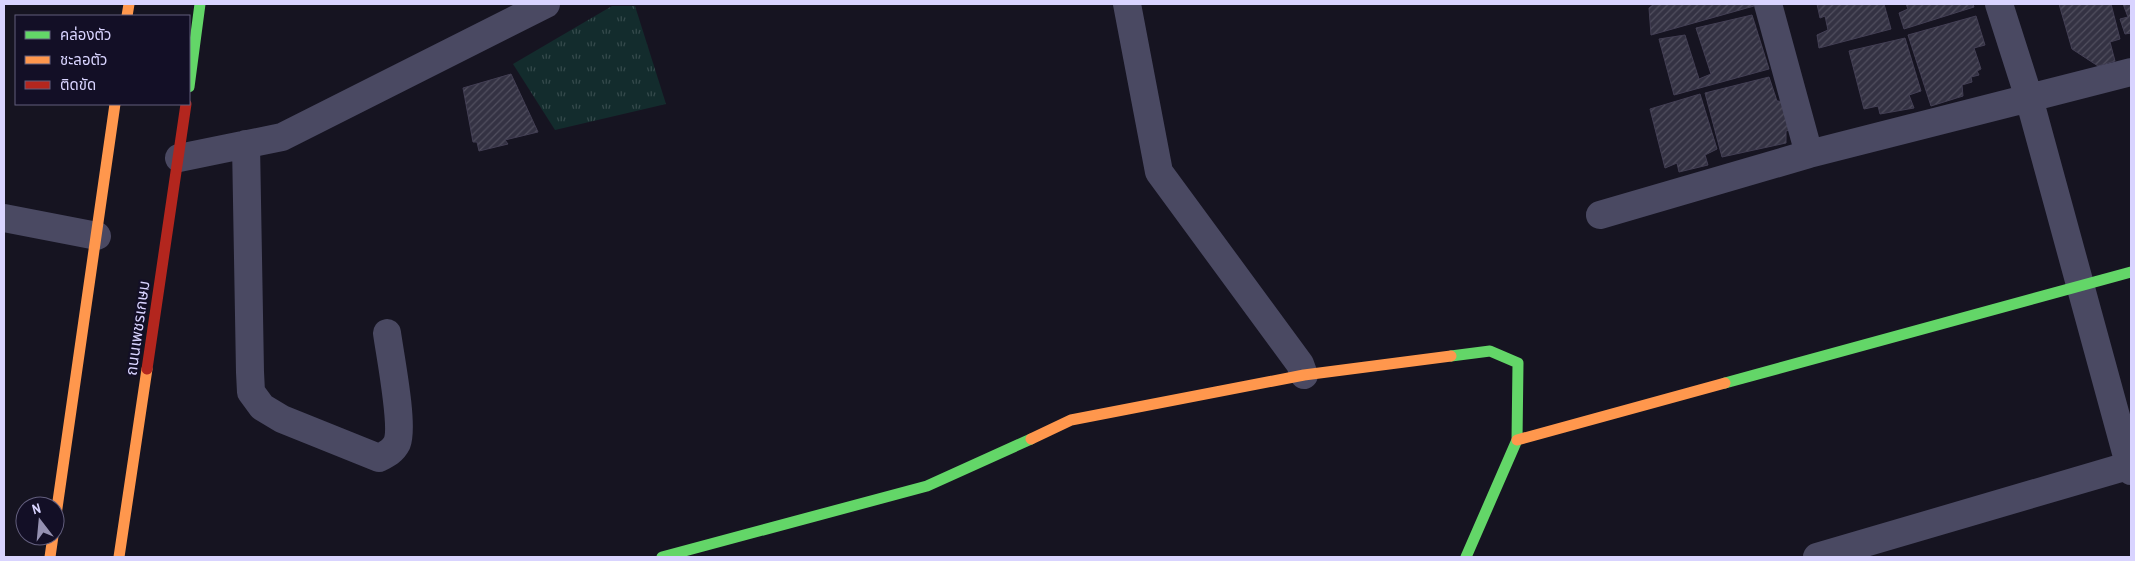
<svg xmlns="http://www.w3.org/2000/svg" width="2135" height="561" viewBox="0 0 2135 561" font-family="'Archivo Narrow','Noto Sans Thai',sans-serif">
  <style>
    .grass { fill: url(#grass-tufts) }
    .building { fill: url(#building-hatch); stroke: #433f54 }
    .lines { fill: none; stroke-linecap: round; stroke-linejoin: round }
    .street { stroke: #4a4962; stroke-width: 28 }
    .fast { stroke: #63d668; stroke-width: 11 }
    .slow { stroke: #ff974d; stroke-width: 11 }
    .jam { stroke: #b3261e; stroke-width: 11 }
    .labels { text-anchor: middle; stroke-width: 4.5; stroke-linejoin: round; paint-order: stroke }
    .street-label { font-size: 16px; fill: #d9d4ff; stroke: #130f26 }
  </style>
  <defs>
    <pattern id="grass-tufts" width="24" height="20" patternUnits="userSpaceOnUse" patternTransform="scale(1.25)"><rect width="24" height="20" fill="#132c2d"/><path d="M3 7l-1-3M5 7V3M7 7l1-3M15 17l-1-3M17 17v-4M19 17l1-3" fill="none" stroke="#354a4c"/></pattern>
    <pattern id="building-hatch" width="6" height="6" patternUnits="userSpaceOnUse" patternTransform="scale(1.25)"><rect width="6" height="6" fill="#343243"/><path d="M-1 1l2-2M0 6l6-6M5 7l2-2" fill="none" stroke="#514f5f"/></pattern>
  </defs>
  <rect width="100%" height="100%" fill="#161421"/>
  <path class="grass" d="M 612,6 L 635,6 L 666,104 L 555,130 L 513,64 Z"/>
  <path class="building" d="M 1654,4 L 1753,4 L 1754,6 L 1651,35 L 1649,8 Z
    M 1817,4 L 1884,4 L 1891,29 L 1819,48 L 1817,35 L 1828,30 L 1825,16 L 1820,18 Z
    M 1906,4 L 1973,4 L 1974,7 L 1904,29 L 1899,13 L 1908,9 Z
    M 2059,4 L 2111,4 L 2120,39 L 2110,42 L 2115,61 L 2098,66 L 2072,49 Z
    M 2123,4 L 2131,4 L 2131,33 L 2125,34 L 2120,19 L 2128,17 Z
    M 1752,15 L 1769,69 L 1674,95 L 1659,39 L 1685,35 L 1699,79 L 1711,74 L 1696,28 Z
    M 1976,16 L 1985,45 L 1974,48 L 1981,69 L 1977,71 L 1979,75 L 1971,77 L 1972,82 L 1962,85 L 1963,96 L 1931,106 L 1908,35 Z
    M 1905,38 L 1921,91 L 1909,95 L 1914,108 L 1880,114 L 1878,106 L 1864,109 L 1849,51 Z
    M 511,74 L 538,132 L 505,140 L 508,144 L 479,151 L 477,142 L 473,142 L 463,88 Z
    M 1769,77 L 1777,101 L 1786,102 L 1793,129 L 1786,131 L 1786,143 L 1722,157 L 1705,93 Z
    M 1700,94 L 1717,149 L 1705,155 L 1708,165 L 1679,172 L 1677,163 L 1665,168 L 1650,109 Z"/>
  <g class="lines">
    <path class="street" d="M 1127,4 L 1159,172 L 1300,364 L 1304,375
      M 1768,4 L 1809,154
      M 1999,4 L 2029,98 L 2131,471
      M 246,144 L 250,372 L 251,392 L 262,407 L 282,419 L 379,458 C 387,454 393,451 397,443 C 404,426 390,355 387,333
      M 179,158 L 282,137 L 546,4
      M 1600,215 L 1809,154 L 2131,72
      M 4,218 L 97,236
      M 1817,557 L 2131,465"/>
    <path class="fast" d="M 189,87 L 200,4
      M 1451,356 L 1490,351 L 1518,363 L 1517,440 L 1466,557
      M 1725,383 L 2131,272
      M 662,557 L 927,486 L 1031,439"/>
    <path class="slow" d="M 127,16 L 129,4
      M 1031,439 L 1071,420 L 1304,375 L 1451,356
      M 1517,440 L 1725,383
      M 55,522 L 115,104
      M 50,557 L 53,536
      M 119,557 L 147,369"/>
    <path class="jam" d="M 147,369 L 186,104"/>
  </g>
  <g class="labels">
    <g class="street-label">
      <text transform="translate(137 328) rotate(-82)" y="6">ถนนเพชรเกษม</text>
    </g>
  </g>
  <rect width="2135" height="561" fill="none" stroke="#d9d4ff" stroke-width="10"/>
  <rect x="15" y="15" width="175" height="90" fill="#130f26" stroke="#625e7d"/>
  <rect x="25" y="31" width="25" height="8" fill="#63d668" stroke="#625e7d"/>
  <text x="60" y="40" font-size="15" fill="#d9d4ff">คล่องตัว</text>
  <rect x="25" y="56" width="25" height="8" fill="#ff974d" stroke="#625e7d"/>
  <text x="60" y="65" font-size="15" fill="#d9d4ff">ชะลอตัว</text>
  <rect x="25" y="81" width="25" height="8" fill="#b3261e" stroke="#625e7d"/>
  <text x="60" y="90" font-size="15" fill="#d9d4ff">ติดขัด</text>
  <g transform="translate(40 521) rotate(344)"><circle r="24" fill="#130f26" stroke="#625e7d"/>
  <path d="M0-4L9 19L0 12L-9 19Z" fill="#9591b1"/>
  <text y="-8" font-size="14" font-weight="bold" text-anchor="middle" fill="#d9d4ff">N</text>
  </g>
</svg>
